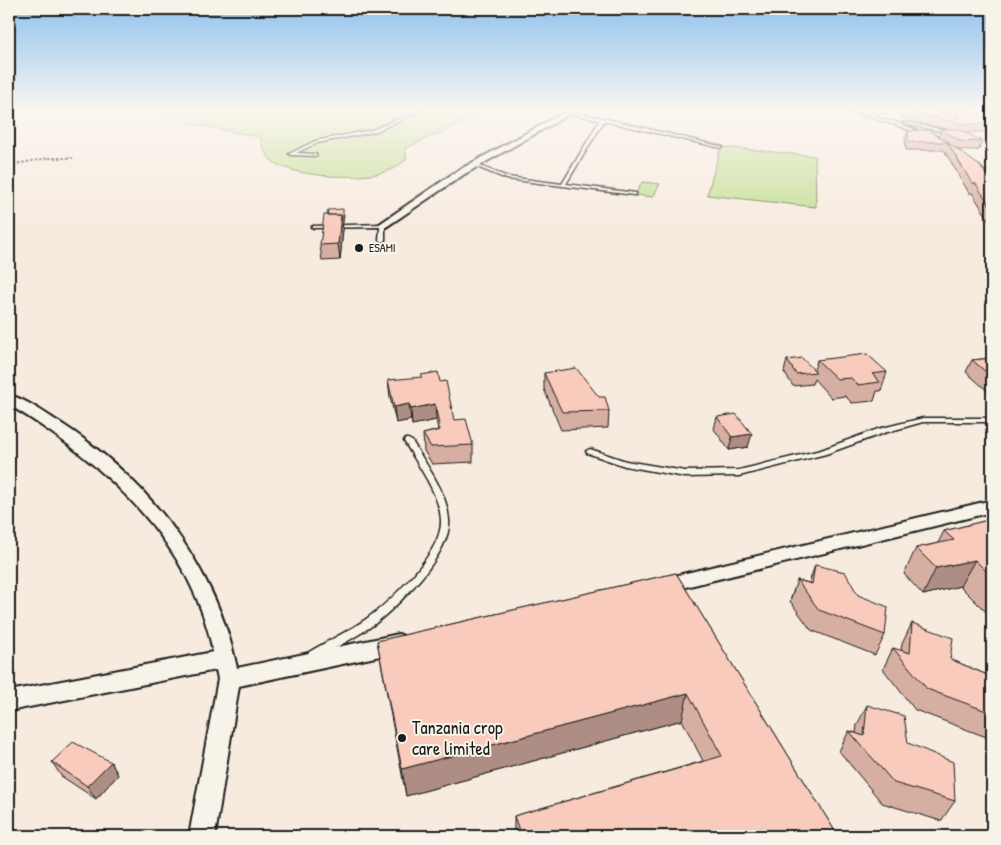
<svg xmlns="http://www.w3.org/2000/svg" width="1001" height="845" viewBox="0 0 1001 845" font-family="'Patrick Hand',sans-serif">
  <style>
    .green { fill: #c5df96; stroke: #707e59 }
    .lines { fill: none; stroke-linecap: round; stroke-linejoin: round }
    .service-casing { stroke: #1c1c1c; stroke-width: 3 }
    .minor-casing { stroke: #1c1c1c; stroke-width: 4 }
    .path { stroke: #1c1c1c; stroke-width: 2; stroke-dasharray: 2.5 2; stroke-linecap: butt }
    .service { fill: #f7f3e8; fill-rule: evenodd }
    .minor { fill: #f7f3e8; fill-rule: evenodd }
    .wall { fill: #d6afa2; stroke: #1c1c1c }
    .shaded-wall { fill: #ae8e84; stroke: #1c1c1c }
    .building { fill: #f9cbbc; stroke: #1c1c1c }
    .poi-dot { fill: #1c1c1c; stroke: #f7f3e8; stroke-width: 2 }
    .labels { text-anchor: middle; stroke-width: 4; stroke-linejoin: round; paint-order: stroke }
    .far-poi-label { font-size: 12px; fill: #1c1c1c; stroke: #f7f3e8; text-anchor: start }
    .near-poi-label { font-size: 18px; fill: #1c1c1c; stroke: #f7f3e8; text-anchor: start }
  </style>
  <rect width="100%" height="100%" fill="#f7ebdf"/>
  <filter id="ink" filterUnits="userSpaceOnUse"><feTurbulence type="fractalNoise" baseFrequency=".02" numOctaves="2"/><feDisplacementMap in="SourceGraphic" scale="10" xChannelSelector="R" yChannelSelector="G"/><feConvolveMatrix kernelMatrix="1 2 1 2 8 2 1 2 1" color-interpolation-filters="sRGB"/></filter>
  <g filter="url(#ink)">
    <path class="green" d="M 163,111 L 488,111 L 406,148 L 406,160 C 401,163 396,168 390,170 C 365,181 294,178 272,161 C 265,154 262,146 260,137 L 186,123 L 194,115 L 160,114 L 165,111 Z
      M 721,147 L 815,156 L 816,207 L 707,195 Z
      M 642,182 L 660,184 L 653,197 L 635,195 Z"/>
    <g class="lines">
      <g class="service-casing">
        <path id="service" d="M 417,111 L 421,111 L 374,132 L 317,143 L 296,153 L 315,154 L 316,154 L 316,156 L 291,155 L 289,154 L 315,141 L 372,130 Z
          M 568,111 L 603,118 L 723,147 L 721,148 L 604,121 L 566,184 L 636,193 L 636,195 L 634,195 L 507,179 L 472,165 L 475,164 L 508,177 L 562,184 L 600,120 L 568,113 Z
          M 844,111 L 849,111 L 869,116 L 875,111 L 890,111 C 886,114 878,112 873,115 L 873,117 L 896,122 L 925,134 L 922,135 L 894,124 Z
          M 904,122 L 950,131 L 952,132 L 950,133 L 905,124 Z
          M 977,166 L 979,166 L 992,179 L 992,182 L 990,182 L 977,168 Z
          M 383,224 L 385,225 L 385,240 L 382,242 L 379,240 L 380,227 L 313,228 L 311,227 L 313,226 Z
          M 923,418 L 992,418 L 992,422 L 923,422 L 884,433 L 826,454 L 739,476 L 685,477 L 625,466 L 587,453 L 586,451 L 590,449 L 626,461 L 685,471 L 739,470 L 821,450 L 878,429 Z
          M 405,439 L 408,439 L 412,441 C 426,465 447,491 449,520 C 452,552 400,604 376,623 C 357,637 336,647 317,658 L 313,659 L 309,658 L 308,655 L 309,652 C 329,640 350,631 369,617 C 393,599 442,552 441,521 C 440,494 417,464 404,441 Z"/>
      </g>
      <g class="minor-casing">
        <path id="minor" d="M 567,111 L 575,111 L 463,175 L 386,227 L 378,225 L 457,171 Z
          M 9,395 C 26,399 44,413 59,422 C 147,478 216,566 237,668 L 399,634 L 406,637 L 409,643 L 406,649 L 399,652 L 239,686 L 215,836 L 189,836 L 218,679 L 216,670 L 9,711 L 9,691 L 213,652 C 192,541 101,460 9,405 Z
          M 992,500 L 992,512 L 661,593 L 654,591 L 651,586 L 654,581 L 661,579 Z"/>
      </g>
      <path class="path" d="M 9,165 L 49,158 L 73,158"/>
      <use href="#service" class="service"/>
      <use href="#minor" class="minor"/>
    </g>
    <path class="wall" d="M 901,111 L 992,111 L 992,132 L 965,132 L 982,141 L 979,150 L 959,150 L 952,146 L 992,184 L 992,225 L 972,193 L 969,193 L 944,150 L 906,150 L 905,139 L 908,131 L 939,136 L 941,129 L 947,129 L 909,121 L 900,116 Z
      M 344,214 L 343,223 L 342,223 L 343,229 L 340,260 L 322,261 L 320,245 Z
      M 992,338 L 992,347 L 989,345 Z
      M 992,358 L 992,395 L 966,372 L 972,360 Z
      M 787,360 L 814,370 L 817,360 L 887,372 L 881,391 L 877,391 L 874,401 L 852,403 L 845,396 L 831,398 L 814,379 L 812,384 L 793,386 L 784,372 Z
      M 544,373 L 599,397 L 609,411 L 608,428 L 561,430 L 544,389 Z
      M 388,380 L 440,382 L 454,420 L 473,445 L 473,462 L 432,464 L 424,451 L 423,434 L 438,430 L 436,420 L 412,425 L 411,420 L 396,423 L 390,397 Z
      M 717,417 L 748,447 L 729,450 L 714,429 Z
      M 992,519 L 992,618 L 960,586 L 923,595 L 904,574 L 916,548 L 938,543 L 944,531 Z
      M 815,565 L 858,595 L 885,635 L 875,655 L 811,630 L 790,601 L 797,580 L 809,583 Z
      M 676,573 L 838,836 L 514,836 L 514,816 L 703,761 L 682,720 L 406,796 L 382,668 L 377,641 Z
      M 912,623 L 950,659 L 992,677 L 992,733 L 989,738 L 915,710 L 883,669 L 893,648 L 901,651 L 902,644 Z
      M 867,705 L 908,743 L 955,801 L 941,821 L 882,803 L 839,751 L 849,731 L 856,733 L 857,725 Z
      M 52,762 L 111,762 L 118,775 L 96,799 L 61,776 Z"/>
    <path class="shaded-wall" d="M 341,215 L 343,229 L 340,260 L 338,244 Z
      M 409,404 L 411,420 L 396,423 L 394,407 Z
      M 435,404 L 436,420 L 412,425 L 411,409 Z
      M 752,434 L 748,447 L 729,450 L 732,437 Z
      M 975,560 L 960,586 L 923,595 L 936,568 Z
      M 688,693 L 682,720 L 406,796 L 402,769 Z
      M 111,762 L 118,775 L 96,799 L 87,786 Z"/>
    <path class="building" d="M 906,111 L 933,111 L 955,118 L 960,116 L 952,111 L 992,111 L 992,124 L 964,124 L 911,113 Z
      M 941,129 L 959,129 L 982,141 L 962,142 Z
      M 928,130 L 949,142 L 908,142 L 908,131 Z
      M 947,142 L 980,166 L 992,184 L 992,209 L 976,184 L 972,183 Z
      M 343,209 L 343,218 L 341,218 L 341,215 L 327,215 L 328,210 Z
      M 324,215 L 341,215 L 338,244 L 320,245 Z
      M 867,354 L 887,372 L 872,374 L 880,382 L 858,385 L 851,378 L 837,379 L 817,360 Z
      M 802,358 L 816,372 L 796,374 L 787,360 Z
      M 992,358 L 992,377 L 972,360 Z
      M 576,368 L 599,397 L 605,397 L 609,411 L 562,412 L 544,373 Z
      M 438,372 L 440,382 L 446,381 L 454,420 L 466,419 L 473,445 L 431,447 L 423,434 L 440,430 L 435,404 L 411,409 L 409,404 L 394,407 L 388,380 L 422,377 L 421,375 Z
      M 736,414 L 752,434 L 732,437 L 717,417 Z
      M 992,519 L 992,577 L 975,560 L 936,568 L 916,548 L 954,540 L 944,531 Z
      M 815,565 L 845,572 L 858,595 L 888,607 L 885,635 L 819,610 L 797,580 L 812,584 Z
      M 676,573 L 838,836 L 521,836 L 514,816 L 722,756 L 688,693 L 402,769 L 377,641 Z
      M 912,623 L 953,638 L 950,659 L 992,677 L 992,713 L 927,689 L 893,648 L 910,653 Z
      M 867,705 L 904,716 L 908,743 L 953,762 L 955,801 L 894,783 L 849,731 L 864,736 Z
      M 73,742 L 111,762 L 87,786 L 52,762 Z"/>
  </g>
  <linearGradient id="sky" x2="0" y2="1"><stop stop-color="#8fc2ee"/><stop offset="0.48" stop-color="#fbf6f1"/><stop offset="1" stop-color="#fbf6f1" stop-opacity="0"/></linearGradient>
  <rect width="1001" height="229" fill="url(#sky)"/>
  <g class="poi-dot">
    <circle cx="359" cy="248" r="5"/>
    <circle cx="402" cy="738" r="5"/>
  </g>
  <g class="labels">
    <g class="far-poi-label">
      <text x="369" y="252">ESAMI</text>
    </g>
    <g class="near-poi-label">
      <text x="412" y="734">Tanzania crop<tspan x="412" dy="21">care limited</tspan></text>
    </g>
  </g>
  <rect width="1001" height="845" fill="none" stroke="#f7f3e8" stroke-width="30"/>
  <rect x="15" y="15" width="971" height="815" fill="none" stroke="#1c1c1c" stroke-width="2" filter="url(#ink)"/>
</svg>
